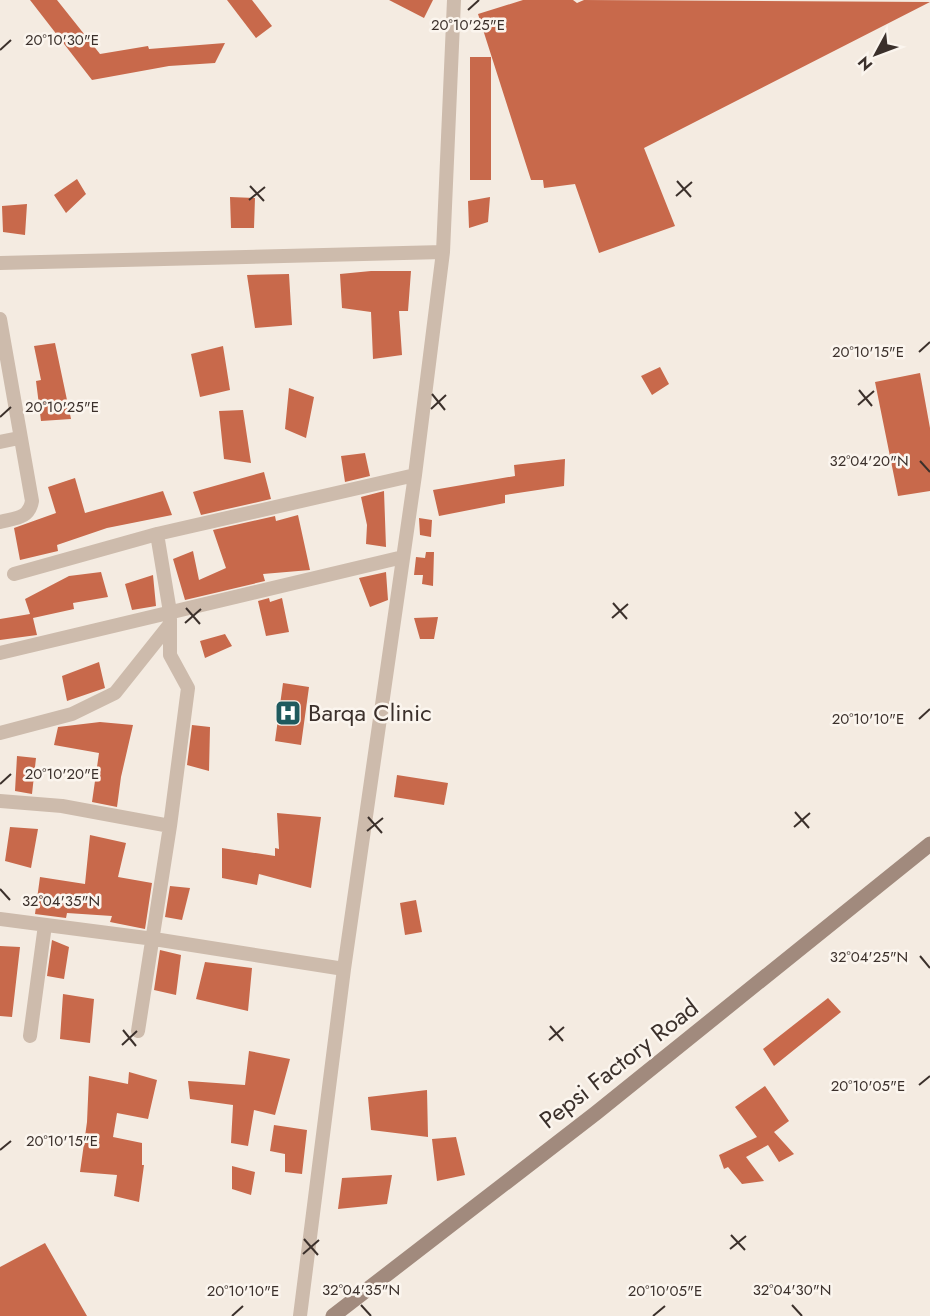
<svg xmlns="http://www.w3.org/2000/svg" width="930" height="1316" viewBox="0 0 930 1316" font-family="Jost,sans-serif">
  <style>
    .building { fill: #c8694b }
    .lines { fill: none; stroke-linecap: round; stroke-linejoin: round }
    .street { stroke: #cdbbac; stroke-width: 14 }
    .secondary { stroke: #a18a7d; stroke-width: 15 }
    .ticks { fill: none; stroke: #3b302b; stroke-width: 2 }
    .labels { text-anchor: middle; stroke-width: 5; stroke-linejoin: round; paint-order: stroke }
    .poi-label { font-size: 24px; fill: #3b302b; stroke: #fbf5ee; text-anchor: start }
    .street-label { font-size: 24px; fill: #3b302b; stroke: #fbf5ee }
    .ticks-label { font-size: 15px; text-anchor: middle; fill: #3b302b; stroke: #fbf5ee; stroke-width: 5; stroke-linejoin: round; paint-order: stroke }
  </style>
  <rect width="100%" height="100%" fill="#f4ebe1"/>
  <path class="building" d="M 30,0 L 57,0 L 100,54 L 148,46 L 149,49 L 225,43 L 215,63 L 169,66 L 92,80 Z
    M 227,0 L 252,0 L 272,26 L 256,38 Z
    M 389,0 L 433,0 L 424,18 Z
    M 523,0 L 573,0 L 577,3 L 584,0 L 930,2 L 644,148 L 675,226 L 599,253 L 575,184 L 544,188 L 543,180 L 531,180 L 478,14 Z
    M 470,57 L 491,57 L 491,180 L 470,180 Z
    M 77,179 L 86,194 L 66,213 L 54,195 Z
    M 230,197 L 255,198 L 254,228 L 231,228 Z
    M 490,197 L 488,222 L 469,228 L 468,201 Z
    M 27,204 L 25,235 L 3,232 L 2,206 Z
    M 371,271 L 411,271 L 408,311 L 399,311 L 402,355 L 373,359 L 371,312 L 342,308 L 340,274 Z
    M 289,274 L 292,325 L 255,328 L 247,275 Z
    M 55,343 L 71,419 L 41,421 L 36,381 L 41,380 L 34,346 Z
    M 223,346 L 230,390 L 200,397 L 191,354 Z
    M 660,367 L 669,384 L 652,395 L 641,376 Z
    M 920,373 L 930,428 L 930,491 L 898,496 L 875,382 Z
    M 289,388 L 314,397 L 306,438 L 285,429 Z
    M 243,410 L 251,463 L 224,459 L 219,411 Z
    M 365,453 L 370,476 L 345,482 L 341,456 Z
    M 565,459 L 564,486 L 505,495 L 505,503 L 439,516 L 433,490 L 515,476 L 514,465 Z
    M 264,472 L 271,499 L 201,515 L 193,492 Z
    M 75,478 L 85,513 L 163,491 L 172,515 L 107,528 L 57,545 L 58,551 L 20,560 L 14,528 L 56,513 L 48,487 Z
    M 384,491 L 386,547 L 366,544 L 367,525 L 361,497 Z
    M 298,515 L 310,570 L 263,574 L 265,581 L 185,600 L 173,559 L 193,551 L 199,580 L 226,568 L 213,530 L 275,516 L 276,521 Z
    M 419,518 L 432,520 L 431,537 L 420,535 Z
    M 426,552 L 434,552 L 433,586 L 422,584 L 423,575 L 414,575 L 416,557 L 425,558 Z
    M 101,572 L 108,597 L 73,603 L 74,609 L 33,618 L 37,635 L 0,640 L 0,619 L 30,614 L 25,599 L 69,576 Z
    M 386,572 L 388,600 L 370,607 L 359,578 Z
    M 153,575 L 156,606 L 132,610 L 125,584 Z
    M 269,598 L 270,602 L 282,598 L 289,632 L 266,636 L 258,601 Z
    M 438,617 L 434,639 L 420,639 L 414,618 Z
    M 225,634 L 232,646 L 205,658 L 200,641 Z
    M 99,662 L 105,688 L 67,701 L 62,676 Z
    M 283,683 L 309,687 L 301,745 L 275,741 Z
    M 100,722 L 133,725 L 121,777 L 117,807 L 92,802 L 99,753 L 54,745 L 58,727 Z
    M 192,725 L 210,727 L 209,771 L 187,765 Z
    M 17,756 L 36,758 L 32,794 L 15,791 Z
    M 397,775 L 448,783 L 444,805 L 394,797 Z
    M 277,813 L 321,817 L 311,888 L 259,874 L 257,885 L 222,878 L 222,848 L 275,856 L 275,848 L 279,849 Z
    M 10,827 L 38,829 L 31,868 L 5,861 Z
    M 90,835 L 126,843 L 118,877 L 152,883 L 145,929 L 110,922 L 112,916 L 67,913 L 66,918 L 35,914 L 40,877 L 85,884 Z
    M 170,886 L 190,888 L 182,920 L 165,917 Z
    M 416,900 L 422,932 L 405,935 L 400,903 Z
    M 52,940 L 69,947 L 64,979 L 47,976 Z
    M 0,946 L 20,947 L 12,1017 L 0,1016 Z
    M 160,950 L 181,955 L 176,995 L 154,990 Z
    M 205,962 L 252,968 L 248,1011 L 196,999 Z
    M 63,994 L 94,999 L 90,1043 L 60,1039 Z
    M 828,998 L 841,1012 L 774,1066 L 763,1049 Z
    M 249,1051 L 290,1059 L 275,1115 L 254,1110 L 248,1146 L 231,1143 L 233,1105 L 190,1099 L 188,1081 L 245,1085 Z
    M 129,1072 L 157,1080 L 148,1119 L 117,1113 L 113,1137 L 142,1143 L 142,1165 L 144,1165 L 139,1202 L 114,1196 L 117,1175 L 80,1172 L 87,1122 L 89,1076 L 128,1084 Z
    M 765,1086 L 789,1121 L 774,1132 L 794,1154 L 779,1162 L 768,1145 L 746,1157 L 764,1181 L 742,1184 L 728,1167 L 724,1169 L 719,1155 L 757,1137 L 735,1107 Z
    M 427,1090 L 428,1137 L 371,1130 L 368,1097 Z
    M 274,1125 L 307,1130 L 302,1174 L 285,1172 L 285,1154 L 270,1151 Z
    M 456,1137 L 465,1175 L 437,1181 L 432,1139 Z
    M 232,1166 L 255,1172 L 251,1195 L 232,1189 Z
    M 392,1175 L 387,1204 L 338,1209 L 342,1178 Z
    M 45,1243 L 87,1316 L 0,1316 L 0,1267 Z"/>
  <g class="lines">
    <path class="street" d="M 0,263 L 443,252
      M 0,319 L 32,501 C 29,519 15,518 0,522
      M 0,442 L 19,438
      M 14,574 L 157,534 L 415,475
      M 0,653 L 403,557
      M 0,733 L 72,714 L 115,693 L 170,624
      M 0,801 L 62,806 L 170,826
      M 0,919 L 154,939 L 344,969
      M 138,1031 L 170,826 L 188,688 L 170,655 L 170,612 L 157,534
      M 30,1036 L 45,925
      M 300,1316 L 344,969 L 415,475 L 443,252 L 454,0"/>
    <path class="secondary" d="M 333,1316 L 596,1113 L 930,844"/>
  </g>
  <path class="ticks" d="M 468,10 L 479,0M 0,50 L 11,40M 677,181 L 691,197M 250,186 L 264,201M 676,196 L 692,182M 249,200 L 265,187M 919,352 L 930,342M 859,390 L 872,406M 432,394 L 445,410M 858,405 L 874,391M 431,409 L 446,395M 0,417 L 11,407M 920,461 L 930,472M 613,603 L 627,619M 186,608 L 200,624M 612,618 L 628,604M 185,623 L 201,609M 919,719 L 930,709M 0,784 L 11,774M 795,812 L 809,828M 368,817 L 382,833M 794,827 L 810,813M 367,831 L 383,818M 0,889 L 10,900M 920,956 L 930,968M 550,1026 L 563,1041M 123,1030 L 136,1046M 549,1040 L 564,1027M 122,1045 L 137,1031M 919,1085 L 930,1076M 0,1150 L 11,1141M 731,1235 L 745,1250M 304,1239 L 318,1255M 730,1249 L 746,1236M 303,1254 L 319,1240M 361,1305 L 371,1316M 792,1305 L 802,1316M 232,1316 L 243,1306M 653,1316 L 665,1306"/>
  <defs>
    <g id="hospital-square" transform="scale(1.35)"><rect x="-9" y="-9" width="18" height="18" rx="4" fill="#1f5a5e" stroke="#fbf5ee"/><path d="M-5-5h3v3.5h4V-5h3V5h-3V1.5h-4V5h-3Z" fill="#fff"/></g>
  </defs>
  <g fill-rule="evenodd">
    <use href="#hospital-square" x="288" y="713"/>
  </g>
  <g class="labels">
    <g class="poi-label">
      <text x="308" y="721">Barqa Clinic</text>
    </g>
    <g class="street-label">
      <text transform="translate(619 1064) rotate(-38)" y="8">Pepsi Factory Road</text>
    </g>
  </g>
  <g class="ticks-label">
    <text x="468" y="30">20°10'25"E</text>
    <text x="62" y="45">20°10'30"E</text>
    <text x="868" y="357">20°10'15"E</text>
    <text x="62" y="412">20°10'25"E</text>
    <text x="869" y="466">32°04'20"N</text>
    <text x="868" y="724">20°10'10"E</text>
    <text x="62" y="779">20°10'20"E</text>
    <text x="61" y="906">32°04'35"N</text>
    <text x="869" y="962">32°04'25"N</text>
    <text x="868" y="1091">20°10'05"E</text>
    <text x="62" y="1146">20°10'15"E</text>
    <text x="361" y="1295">32°04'35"N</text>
    <text x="792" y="1295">32°04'30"N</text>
    <text x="243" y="1296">20°10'10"E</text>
    <text x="665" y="1296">20°10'05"E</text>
  </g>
  <g transform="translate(876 54) rotate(229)" stroke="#fbf5ee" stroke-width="4.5" paint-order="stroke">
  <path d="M0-4.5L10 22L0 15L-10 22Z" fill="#3b302b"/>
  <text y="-9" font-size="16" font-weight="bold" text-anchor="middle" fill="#3b302b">N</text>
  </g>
</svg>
